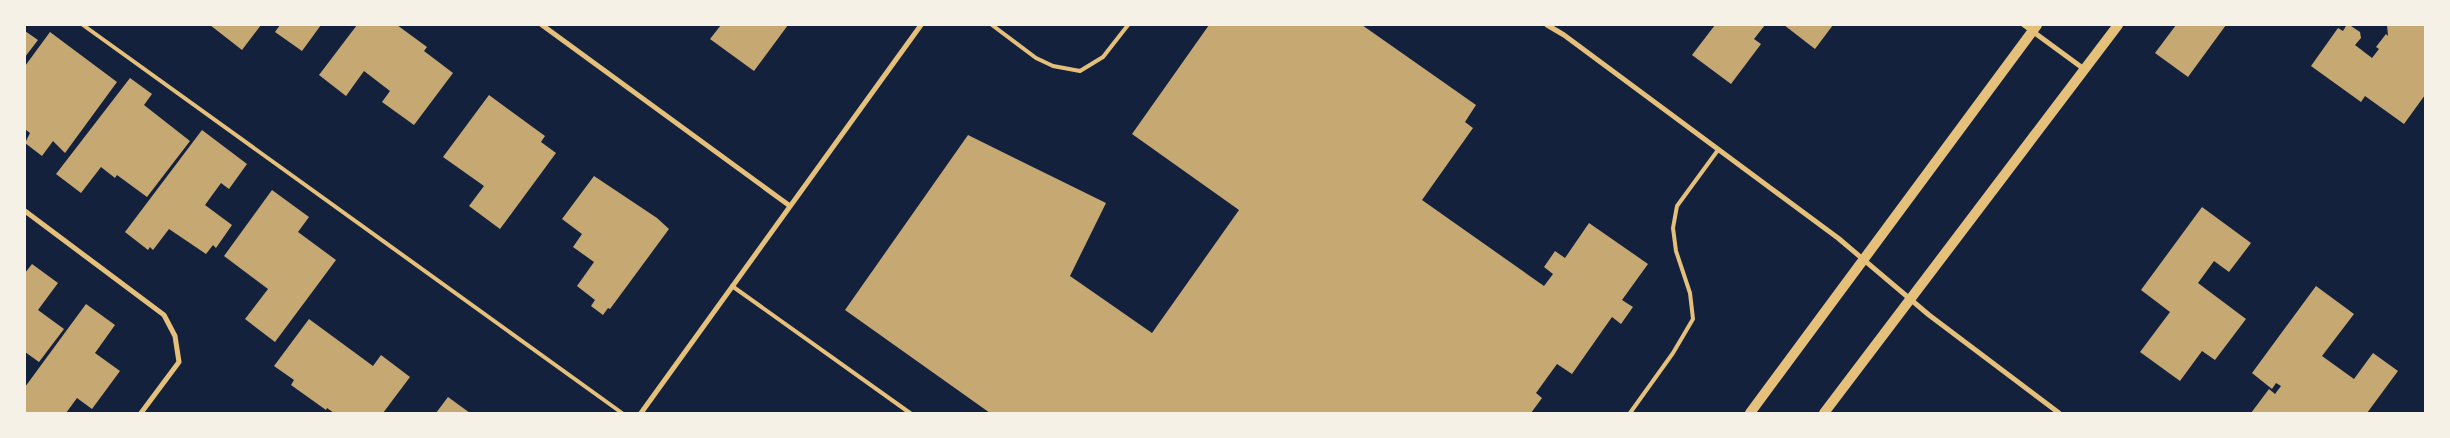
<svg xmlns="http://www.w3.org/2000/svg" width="2450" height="438" viewBox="0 0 2450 438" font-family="'Sofia Sans Condensed',sans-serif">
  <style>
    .building { fill: #c6a872 }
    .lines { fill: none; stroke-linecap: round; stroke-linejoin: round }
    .service { stroke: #e5c07b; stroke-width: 4 }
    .minor { stroke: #e5c07b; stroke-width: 5 }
    .secondary { stroke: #e5c07b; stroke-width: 10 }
  </style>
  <rect width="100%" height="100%" fill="#14213d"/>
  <path class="building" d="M 210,25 L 261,25 L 242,50 Z
    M 280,25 L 321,25 L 302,51 L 275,32 Z
    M 357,25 L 397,25 L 427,47 L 424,51 L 453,73 L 414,125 L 382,102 L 390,91 L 364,71 L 346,96 L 319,75 Z
    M 721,25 L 788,25 L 754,71 L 710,39 Z
    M 1209,25 L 1362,25 L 1476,105 L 1465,122 L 1473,128 L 1422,200 L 1544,286 L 1553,274 L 1544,267 L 1555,251 L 1565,258 L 1589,223 L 1648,264 L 1622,300 L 1633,307 L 1621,324 L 1612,317 L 1572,374 L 1557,364 L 1536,393 L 1542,398 L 1531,413 L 990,413 L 845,310 L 968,135 L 1106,203 L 1070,276 L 1152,333 L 1239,210 L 1132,134 Z
    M 1715,25 L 1765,25 L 1754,39 L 1761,44 L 1731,84 L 1692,55 Z
    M 1784,25 L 1833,25 L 1815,49 Z
    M 2176,25 L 2226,25 L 2188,77 L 2155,53 Z
    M 2387,25 L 2425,25 L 2425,95 L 2404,124 L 2365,96 L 2361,102 L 2311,66 L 2338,28 L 2343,31 L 2346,26 L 2351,26 L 2360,32 L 2361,38 L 2355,45 L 2372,58 L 2379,49 L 2376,47 L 2386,34 L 2388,36 Z
    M 25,31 L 38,40 L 25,57 Z
    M 50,32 L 117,82 L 65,153 L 53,141 L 42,156 L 25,143 L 30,133 L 26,130 L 25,66 Z
    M 130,78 L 152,94 L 144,105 L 190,141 L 147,197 L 117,175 L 115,178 L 101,167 L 81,193 L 56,174 Z
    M 489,95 L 545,136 L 541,142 L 556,153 L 500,229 L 469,206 L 484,186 L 443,157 Z
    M 202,130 L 247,164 L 229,189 L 221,183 L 205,205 L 232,225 L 216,248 L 213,245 L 206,254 L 169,229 L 153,250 L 150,247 L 148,250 L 125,232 Z
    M 594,176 L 657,218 L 669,229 L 610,309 L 608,308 L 603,315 L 591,306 L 595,300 L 577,286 L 594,262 L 573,247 L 582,234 L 562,219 Z
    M 272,190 L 309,217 L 298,232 L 336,260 L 275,342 L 245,319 L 268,289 L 224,256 Z
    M 2202,207 L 2251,243 L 2229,272 L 2214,261 L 2198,283 L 2246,319 L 2215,360 L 2202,351 L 2180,381 L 2140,352 L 2170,312 L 2141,290 Z
    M 32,264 L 58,283 L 38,310 L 64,329 L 39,362 L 25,352 L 25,273 Z
    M 2316,286 L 2354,314 L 2322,356 L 2354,379 L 2373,353 L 2398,371 L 2367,413 L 2251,413 L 2269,389 L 2275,394 L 2281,386 L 2276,383 L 2272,389 L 2252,373 Z
    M 86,304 L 115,325 L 95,353 L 120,371 L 92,409 L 77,398 L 66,413 L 25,413 L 25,387 Z
    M 309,319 L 373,366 L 381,355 L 410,377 L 383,413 L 334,413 L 327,408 L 326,410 L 291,385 L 294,380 L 274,366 Z
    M 448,397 L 470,413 L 436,413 Z"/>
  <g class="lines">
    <path class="service" d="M 83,25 L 622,413
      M 992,25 L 1036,58 L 1053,66 L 1080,71 L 1103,57 L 1128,25
      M 732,286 L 910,413
      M 1630,413 L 1673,353 L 1693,319 L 1690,293 L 1676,251 L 1673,228 L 1677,206 L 1718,150"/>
    <path class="minor" d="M 542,25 L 790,206
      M 1547,25 L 1564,35 L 1838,238 L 1929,315 L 2059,413
      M 2024,25 L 2084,69
      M 25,211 L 164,315 L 175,336 L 179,362 L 141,413
      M 641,413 L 921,25"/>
    <path class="secondary" d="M 1750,413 L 2037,25
      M 1824,413 L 2118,25"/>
  </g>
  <rect width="2450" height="438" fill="none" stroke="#f6f1e7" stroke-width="52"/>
</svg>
